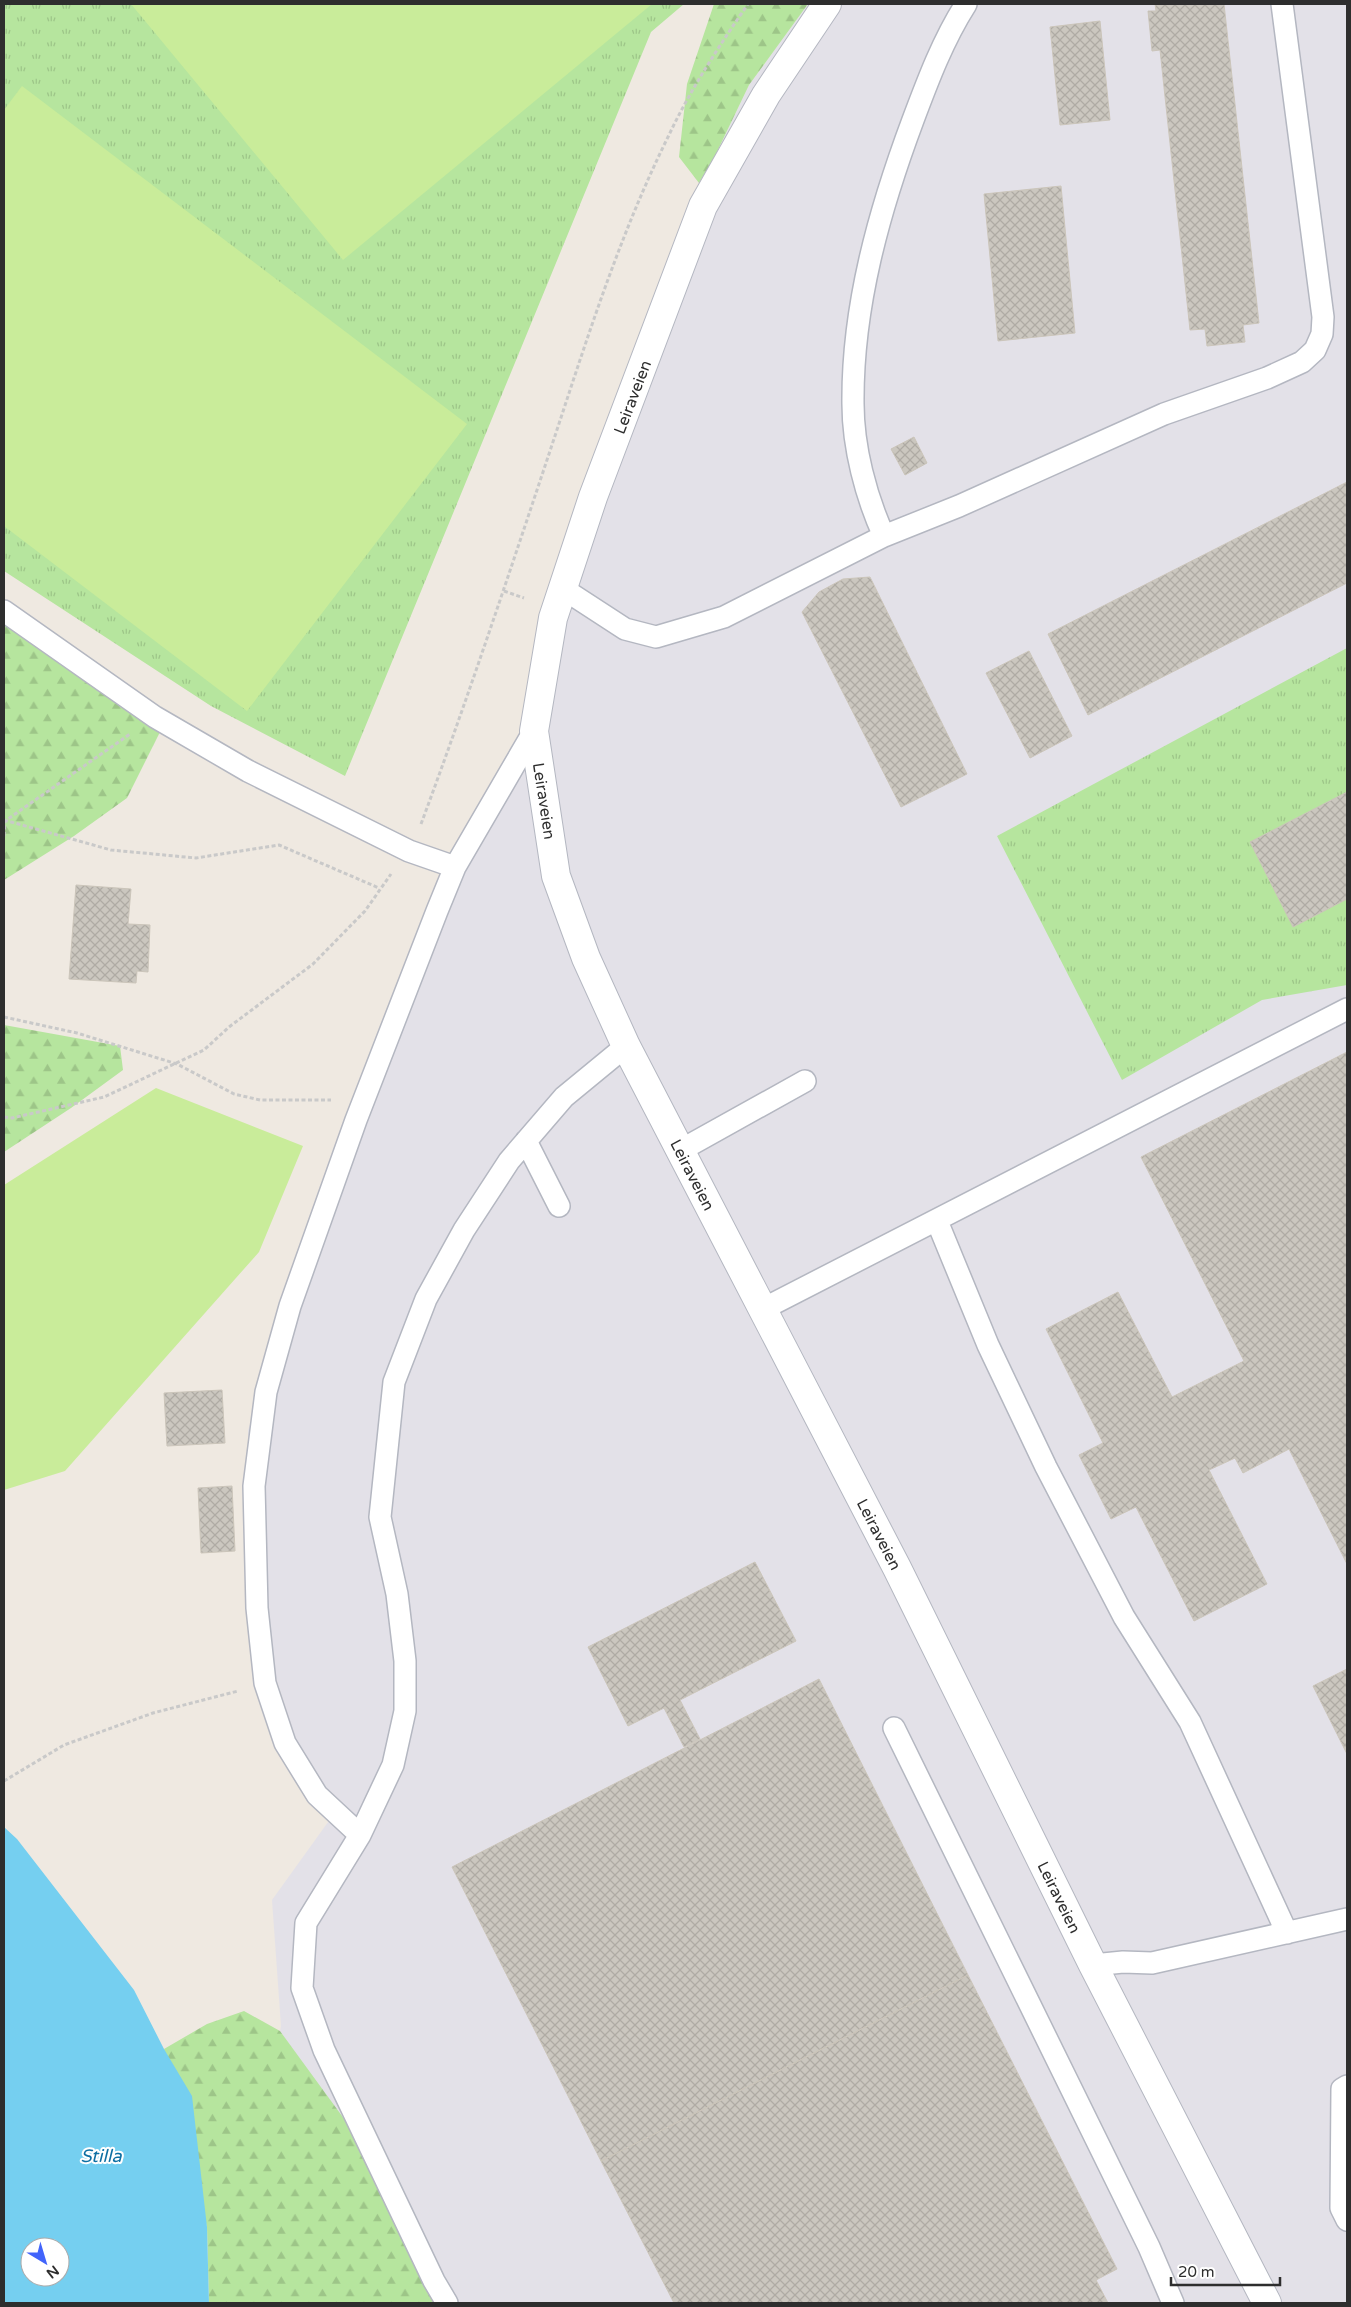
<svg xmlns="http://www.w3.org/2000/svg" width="1351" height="2307" viewBox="0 0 1351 2307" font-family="'Varela Round',sans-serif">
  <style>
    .industrial { fill: #e3e1e8 }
    .grass { fill: url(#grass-tufts) }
    .forest { fill: url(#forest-firs) }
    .pitch { fill: #c9ec9a }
    .water { fill: #75cff0; fill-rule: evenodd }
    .building { fill: url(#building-cross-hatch); stroke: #cbc5ba }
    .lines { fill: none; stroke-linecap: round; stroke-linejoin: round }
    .service-casing { stroke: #b4b7c1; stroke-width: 24 }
    .minor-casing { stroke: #b4b7c1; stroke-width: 30 }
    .path { stroke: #c9c9c9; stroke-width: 3; stroke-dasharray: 4 2.5; stroke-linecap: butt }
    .service { stroke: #fff; stroke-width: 21 }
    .minor { stroke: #fff; stroke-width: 28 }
    .labels { text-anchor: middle; stroke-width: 4; stroke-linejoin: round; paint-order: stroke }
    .street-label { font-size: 16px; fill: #2e2e2e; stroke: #fff }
    .water-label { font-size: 18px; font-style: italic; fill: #0d6fa3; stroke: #fff }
  </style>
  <defs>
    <pattern id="grass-tufts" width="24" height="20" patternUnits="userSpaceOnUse" patternTransform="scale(1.25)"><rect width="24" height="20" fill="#b6e59e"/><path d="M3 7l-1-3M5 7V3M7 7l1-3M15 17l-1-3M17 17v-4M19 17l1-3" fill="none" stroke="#9dc588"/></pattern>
    <pattern id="forest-firs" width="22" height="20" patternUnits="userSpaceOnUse" patternTransform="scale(1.25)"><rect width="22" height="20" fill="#b6e59e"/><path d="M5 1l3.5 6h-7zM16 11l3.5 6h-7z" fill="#9dc588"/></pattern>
    <pattern id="building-cross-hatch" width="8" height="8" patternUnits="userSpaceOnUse" patternTransform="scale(1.25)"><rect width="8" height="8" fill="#cbc7bf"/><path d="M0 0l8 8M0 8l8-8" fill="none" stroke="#afaba4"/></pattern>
  </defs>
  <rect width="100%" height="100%" fill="#efe9e1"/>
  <path class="industrial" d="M 808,4 L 1347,4 L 1347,2303 L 424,2303 L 291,2047 L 280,2031 L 281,2026 L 272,1900 L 336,1811 L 306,1771 L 253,1606 L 248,1430 L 294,1306 L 412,959 L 520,768 L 553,643 L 714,158 L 749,85 Z"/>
  <path class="grass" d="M 4,4 L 684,4 L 651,32 L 345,776 L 211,706 L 4,571 Z
    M 1347,648 L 1347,985 L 1262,1000 L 1122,1080 L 997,836 Z"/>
  <path class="forest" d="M 714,4 L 808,4 L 749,85 L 714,158 L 699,183 L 679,157 L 687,84 Z
    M 4,616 L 93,687 L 160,732 L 127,798 L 74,836 L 4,880 Z
    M 4,1025 L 120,1046 L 123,1070 L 71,1108 L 4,1152 Z
    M 244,2011 L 280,2031 L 361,2142 L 448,2303 L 209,2303 L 207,2227 L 164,2049 L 207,2024 Z"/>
  <path class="pitch" d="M 131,4 L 652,4 L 343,260 Z
    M 22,86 L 467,424 L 247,711 L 4,526 L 4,110 Z
    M 156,1088 L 303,1146 L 259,1252 L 65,1471 L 4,1490 L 4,1185 Z"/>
  <path class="water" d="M 4,1827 L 17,1839 L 134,1990 L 164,2049 L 192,2096 L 207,2227 L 209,2303 L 4,2303 ZM 30,2247 L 60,2247 L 60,2277 L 30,2277 Z"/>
  <path class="building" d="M 1155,4 L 1224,4 L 1259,323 L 1243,325 L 1245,342 L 1207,346 L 1205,329 L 1190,330 L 1160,50 L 1152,51 L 1148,11 L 1156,11 Z
    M 1100,21 L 1110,120 L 1060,125 L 1050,27 Z
    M 1061,186 L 1075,333 L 998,341 L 984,194 Z
    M 914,437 L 927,463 L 905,475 L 891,449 Z
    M 1347,482 L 1347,583 L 1088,715 L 1048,634 Z
    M 870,577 L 967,774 L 901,807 L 802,612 L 819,592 L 843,579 Z
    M 1029,651 L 1072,736 L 1030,758 L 986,673 Z
    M 1347,792 L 1347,899 L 1293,927 L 1250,842 Z
    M 76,885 L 131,889 L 128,924 L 150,925 L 148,972 L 137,971 L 136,983 L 69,979 Z
    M 1347,1052 L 1347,1564 L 1289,1449 L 1243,1473 L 1235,1458 L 1209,1470 L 1267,1584 L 1194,1621 L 1136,1507 L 1111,1519 L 1079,1455 L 1103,1443 L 1046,1329 L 1118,1292 L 1172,1397 L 1244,1361 L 1141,1157 Z
    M 222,1390 L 225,1443 L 167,1446 L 164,1393 Z
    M 232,1486 L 235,1551 L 201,1553 L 198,1488 Z
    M 755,1562 L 796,1641 L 680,1700 L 700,1739 L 684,1747 L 664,1708 L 628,1726 L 588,1647 Z
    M 1347,1669 L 1347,1754 L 1313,1686 Z
    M 819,1679 L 968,1975 L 601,2161 L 452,1867 Z
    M 968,1975 L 1117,2269 L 1096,2280 L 1108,2303 L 674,2303 L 601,2161 Z"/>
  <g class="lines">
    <g class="service-casing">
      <path id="service" d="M 884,536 C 866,497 853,447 853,404 C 852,307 879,211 913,120 C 928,80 943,40 966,4
        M 562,588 L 625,629 L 656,637 L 724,617 L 884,536 L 959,506 L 1164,414 L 1267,378 L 1302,362 L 1315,350 L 1322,334 L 1323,317 L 1282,4
        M 4,611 L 155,717 L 248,771 L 409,851 L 455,867
        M 526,1141 L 559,1206
        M 681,1150 L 805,1081
        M 937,1221 L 988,1345 L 1046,1467 L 1124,1617 L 1190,1722 L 1287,1933
        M 763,1309 L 1347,1009
        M 894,1728 L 1149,2247 L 1173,2303
        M 360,1835 L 317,1795 L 285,1743 L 265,1683 L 257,1608 L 254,1486 L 266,1392 L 290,1306 L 356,1120 L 437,911 L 455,867 L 534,731
        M 1093,1965 L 1123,1962 L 1152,1963 L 1347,1919
        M 1347,2086 L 1342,2089 L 1341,2208 L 1347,2220
        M 447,2303 L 434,2281 L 324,2050 L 302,1988 L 306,1923 L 360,1835 L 393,1765 L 405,1711 L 405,1661 L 397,1594 L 380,1517 L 394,1382 L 426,1299 L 464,1230 L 509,1161 L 564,1097 L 626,1046"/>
    </g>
    <g class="minor-casing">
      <g id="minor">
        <path id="s1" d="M 827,4 L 766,95 L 703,206 L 593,497 L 553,618 L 534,731 L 556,876 L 586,958 L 626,1046 L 897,1568 L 1093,1965 L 1267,2303"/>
      </g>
    </g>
    <path class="path" d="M 504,591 L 524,598
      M 4,820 L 111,850 L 196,858 L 279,845 L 379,888
      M 421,824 C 465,706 505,586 545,466 C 582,355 616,242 668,137 C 690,90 719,46 748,4
      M 4,836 L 5,821 L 130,734
      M 4,1017 L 77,1033 L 177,1064 L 234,1094 L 260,1100 L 331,1100
      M 4,1117 L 12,1118 L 104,1097 L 204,1050 L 229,1027 L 313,964 L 365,911 L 391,874
      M 4,1781 L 64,1745 L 153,1713 L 238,1691"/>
    <use href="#service" class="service"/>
    <use href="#minor" class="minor"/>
  </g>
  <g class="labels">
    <g class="street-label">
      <text transform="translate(632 397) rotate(-69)" y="6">Leiraveien</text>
      <text dy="6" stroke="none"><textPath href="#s1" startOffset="861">Leiraveien</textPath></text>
      <text dy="6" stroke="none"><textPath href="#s1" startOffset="1266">Leiraveien</textPath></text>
      <text dy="6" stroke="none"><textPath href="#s1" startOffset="1671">Leiraveien</textPath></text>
      <text dy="6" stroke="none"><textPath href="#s1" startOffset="2076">Leiraveien</textPath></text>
    </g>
    <g class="water-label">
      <text x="101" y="2162">Stilla</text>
    </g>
  </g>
  <rect width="1351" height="2307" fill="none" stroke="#2e2e2e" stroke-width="10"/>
  <g transform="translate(45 2262) rotate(142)"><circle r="24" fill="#ffffff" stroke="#ababab"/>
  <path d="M0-4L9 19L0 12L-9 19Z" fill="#4264fb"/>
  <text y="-8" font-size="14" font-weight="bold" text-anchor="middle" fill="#2e2e2e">N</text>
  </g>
  <path d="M1171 2277v8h109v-8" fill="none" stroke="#2e2e2e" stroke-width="2.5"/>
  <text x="1178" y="2277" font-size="15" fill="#2e2e2e" stroke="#ffffff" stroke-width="4" paint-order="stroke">20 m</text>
</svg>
